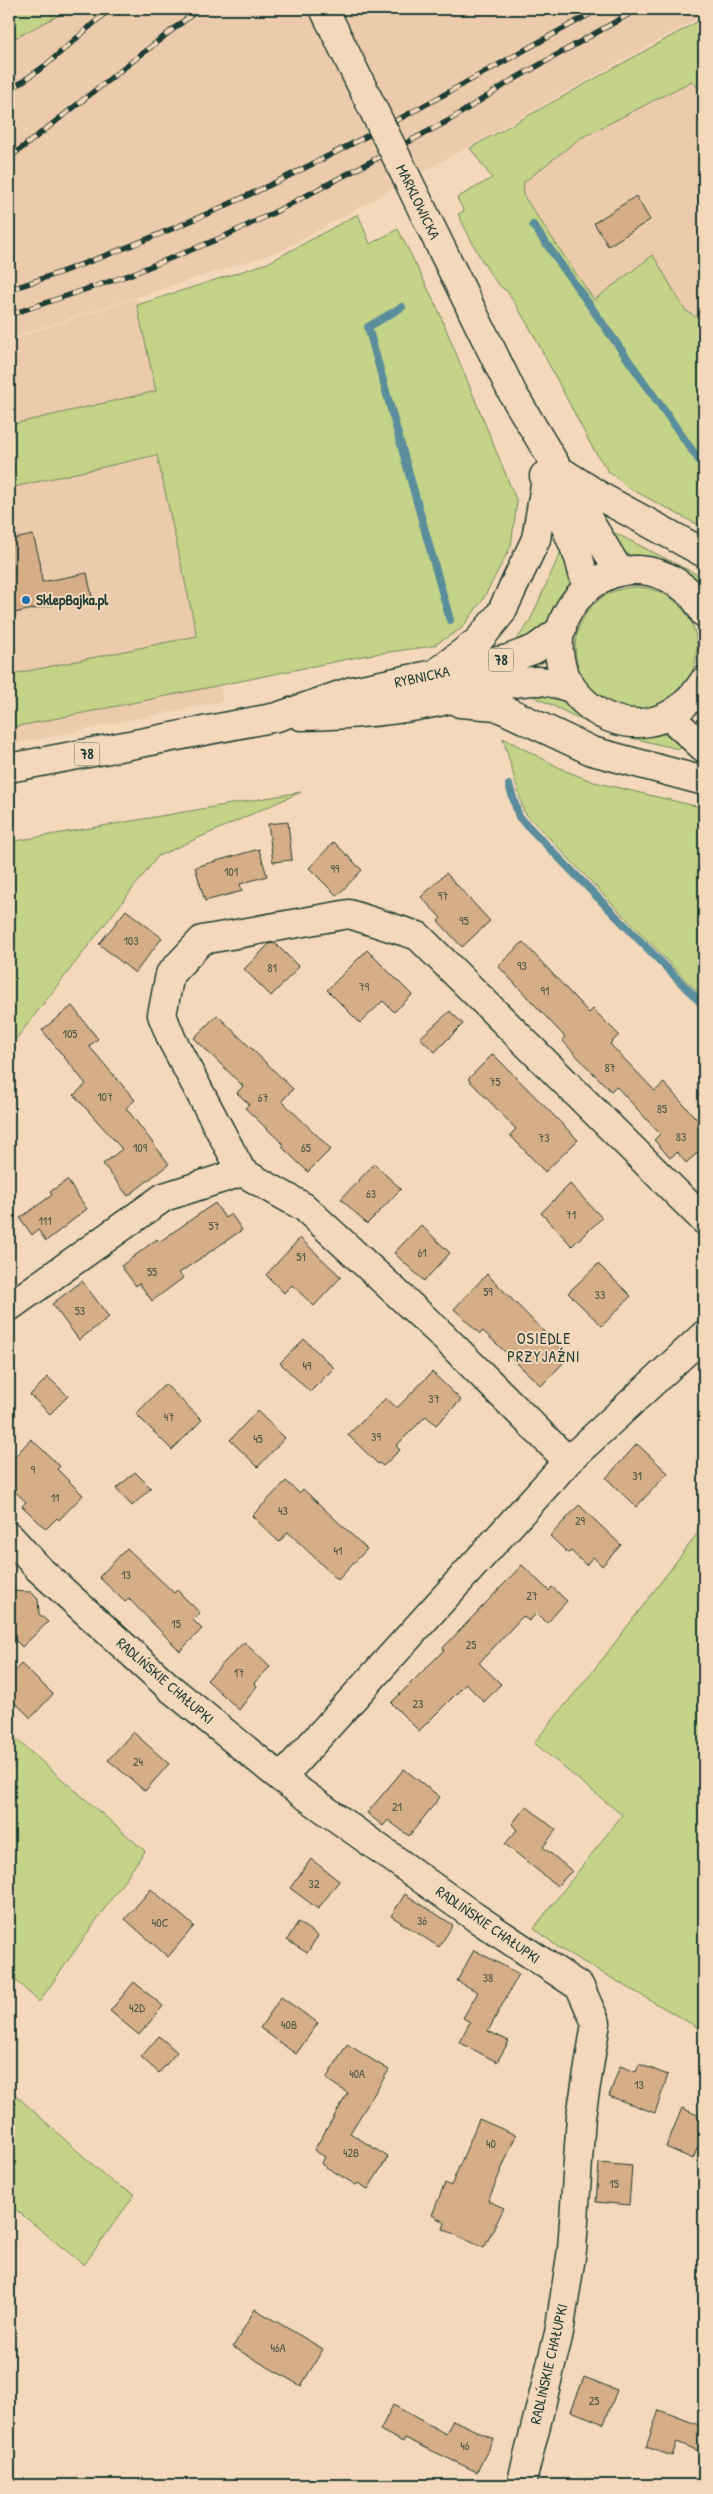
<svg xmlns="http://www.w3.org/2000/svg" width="713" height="2494" viewBox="0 0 713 2494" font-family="'Patrick Hand',sans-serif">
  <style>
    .built { fill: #ebcbab }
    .green { fill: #c4d387; stroke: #72885e }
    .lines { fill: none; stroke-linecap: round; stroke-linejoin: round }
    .stream { stroke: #5a8e9d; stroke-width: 8 }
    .building { fill: #d5ad87; stroke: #1f3d34 }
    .minor-casing { stroke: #1f3d34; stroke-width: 31 }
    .major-casing { stroke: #1f3d34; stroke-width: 31 }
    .minor { stroke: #f4d8bb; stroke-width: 28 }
    .major { stroke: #f4d8bb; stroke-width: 28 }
    .rail-casing { stroke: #1f3d34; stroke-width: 5.5 }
    .rail { stroke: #f4d8bb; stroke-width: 4; stroke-dasharray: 11; stroke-linecap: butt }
    .major-bridge-casing { stroke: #1f3d34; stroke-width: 31; stroke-linecap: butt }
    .major-bridge { stroke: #f4d8bb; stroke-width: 28 }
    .poi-dot { fill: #1f6fb2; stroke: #f4d8bb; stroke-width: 2 }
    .labels { text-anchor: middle; stroke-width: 4; stroke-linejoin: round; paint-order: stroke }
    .number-label { font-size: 12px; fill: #4c5949 }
    .shield { fill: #f4d8bb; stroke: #5f6c5c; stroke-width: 1 }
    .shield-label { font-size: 14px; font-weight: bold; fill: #1f3d34 }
    .street-label { font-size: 15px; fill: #1f3d34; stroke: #f4d8bb }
    .poi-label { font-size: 15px; font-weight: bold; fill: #1f3d34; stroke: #f4d8bb; text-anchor: start }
    .neighbourhood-label { font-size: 16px; letter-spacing: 1px; fill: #1f3d34; stroke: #f4d8bb }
  </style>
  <rect width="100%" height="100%" fill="#f4d8bb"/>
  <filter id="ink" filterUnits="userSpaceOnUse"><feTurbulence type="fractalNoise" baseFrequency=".02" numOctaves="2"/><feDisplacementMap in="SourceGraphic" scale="10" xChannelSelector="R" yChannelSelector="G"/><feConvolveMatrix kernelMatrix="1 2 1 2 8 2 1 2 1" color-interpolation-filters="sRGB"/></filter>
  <g filter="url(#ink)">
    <path class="built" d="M 9,9 L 704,9 L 704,15 L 281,251 L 9,338 Z
      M 692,81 L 704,95 L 704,322 L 685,310 L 653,256 L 594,301 L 523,196 L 524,182 L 579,139 Z
      M 137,298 L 223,701 L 9,745 L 9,340 Z"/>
    <path class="green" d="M 9,9 L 71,9 L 9,41 Z
      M 704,18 L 704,95 L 692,81 L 579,139 L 524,182 L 523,195 L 594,300 L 653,255 L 685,310 L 704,322 L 704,528 L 627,487 L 608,471 L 592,447 L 530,328 L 507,291 C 491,285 467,231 458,214 L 464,211 L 457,198 L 492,178 L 470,148 Z
      M 358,214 L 370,244 L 398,229 L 437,307 L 517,502 L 511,546 L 482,601 L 461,629 L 433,646 L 368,655 L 9,728 L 9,675 L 197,636 L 157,455 L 9,488 L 9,425 L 156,391 L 137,305 L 268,263 Z
      M 609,530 L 704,578 L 704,592 L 620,550 Z
      M 561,551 L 573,578 L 570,590 L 545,631 L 513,644 L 529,623 Z
      M575 648a61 61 0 1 1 122 0a61 61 0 1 1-122 0Z
      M 533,687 L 656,733 L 675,737 L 685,746 L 679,749 L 606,732 L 525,692 Z
      M 503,738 L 566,771 L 594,782 L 704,808 L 704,999 L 524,812 Z
      M 301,792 L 158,856 L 9,1048 L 9,842 Z
      M 704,1525 L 704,2031 L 559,1948 L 534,1928 L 622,1815 L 534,1743 L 605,1656 Z
      M 9,1733 L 145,1851 L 39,2002 L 9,1974 Z
      M 9,2089 L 113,2183 L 135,2194 L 84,2265 L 9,2204 Z"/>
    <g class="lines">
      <path class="stream" d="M 533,225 L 704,467
        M 402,307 L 368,327 L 450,620
        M 509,785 L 519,817 L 704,1006"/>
    </g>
    <path class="building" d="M 636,196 L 650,220 L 608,246 L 594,223 Z
      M 33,535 L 40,561 L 42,582 L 87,573 L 92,597 L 9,614 L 9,540 Z
      M 288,822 L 292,860 L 273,862 L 268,824 Z
      M 334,842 L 362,870 L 337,896 L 309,868 Z
      M 259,849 L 267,876 L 240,884 L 242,891 L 205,901 L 195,867 Z
      M 446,873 L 490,921 L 462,947 L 438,921 L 441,918 L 421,897 Z
      M 126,910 L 162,938 L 135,973 L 99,944 Z
      M 523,942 L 589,1013 L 593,1009 L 619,1035 L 610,1044 L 655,1091 L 664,1083 L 704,1127 L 704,1147 L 686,1163 L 677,1152 L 670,1158 L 654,1140 L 660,1134 L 616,1086 L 611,1091 L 587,1067 L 562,1040 L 565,1037 L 498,966 Z
      M 275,943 L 299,967 L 271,996 L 244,969 L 269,944 Z
      M 367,950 L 412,995 L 394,1012 L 383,1001 L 360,1023 L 327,990 Z
      M 72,1006 L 98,1039 L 89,1046 L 135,1100 L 126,1108 L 169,1164 L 128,1196 L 103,1164 L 122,1149 L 74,1095 L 86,1084 L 42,1030 Z
      M 450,1011 L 463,1024 L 435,1052 L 420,1038 Z
      M 217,1015 L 293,1089 L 282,1101 L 331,1149 L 308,1172 L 282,1147 L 284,1145 L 245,1108 L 249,1104 L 237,1093 L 243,1086 L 194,1038 Z
      M 493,1054 L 578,1140 L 545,1172 L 510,1135 L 516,1129 L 468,1079 Z
      M 374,1164 L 401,1189 L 367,1224 L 341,1199 Z
      M 67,1180 L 87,1209 L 46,1241 L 38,1230 L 32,1235 L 20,1218 L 52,1195 L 50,1192 Z
      M 570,1184 L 602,1218 L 572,1246 L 541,1213 Z
      M 215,1203 L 225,1218 L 231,1214 L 242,1230 L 179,1273 L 183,1278 L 152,1301 L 139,1283 L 136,1286 L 121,1266 L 157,1239 L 159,1242 Z
      M 421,1225 L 450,1253 L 424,1281 L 394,1253 Z
      M 300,1238 L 341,1277 L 314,1306 L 292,1285 L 284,1293 L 266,1275 Z
      M 598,1264 L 631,1296 L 602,1326 L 568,1293 Z
      M 487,1274 L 569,1357 L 541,1386 L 483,1331 L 480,1334 L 454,1309 Z
      M 82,1281 L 109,1317 L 79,1340 L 52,1304 Z
      M 304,1339 L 334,1368 L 310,1392 L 280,1363 Z
      M 432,1372 L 461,1400 L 436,1425 L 426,1416 L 396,1446 L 400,1450 L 383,1466 L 379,1463 L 378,1464 L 348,1435 L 386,1398 L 397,1408 Z
      M 48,1377 L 68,1396 L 50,1414 L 30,1395 Z
      M 165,1384 L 202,1420 L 172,1450 L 136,1414 Z
      M 257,1411 L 285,1438 L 258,1467 L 230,1440 Z
      M 31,1439 L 60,1466 L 57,1469 L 83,1495 L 59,1520 L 57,1518 L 46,1529 L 22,1506 L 26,1502 L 9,1486 L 9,1463 Z
      M 637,1444 L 668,1473 L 636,1507 L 606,1478 Z
      M 135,1472 L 151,1488 L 132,1506 L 116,1489 Z
      M 286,1481 L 299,1493 L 303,1489 L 367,1549 L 338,1580 L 288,1532 L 279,1542 L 252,1516 Z
      M 579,1505 L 621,1545 L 602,1566 L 593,1557 L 586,1565 L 571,1551 L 568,1553 L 550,1536 Z
      M 127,1548 L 174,1593 L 177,1590 L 200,1613 L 193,1620 L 202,1629 L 180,1651 L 128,1598 L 125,1602 L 99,1577 Z
      M 522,1565 L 549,1591 L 552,1587 L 567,1601 L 547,1623 L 537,1613 L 529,1621 L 523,1616 L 479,1663 L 501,1684 L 484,1702 L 466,1684 L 419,1731 L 391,1703 L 444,1650 L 443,1648 Z
      M 9,1591 L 31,1592 L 38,1599 L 39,1614 L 48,1622 L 22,1647 L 9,1634 Z
      M 244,1642 L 270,1667 L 254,1683 L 257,1686 L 239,1710 L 207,1680 Z
      M 21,1664 L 53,1694 L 31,1718 L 9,1697 L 9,1677 Z
      M 133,1732 L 169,1764 L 145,1791 L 108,1760 Z
      M 404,1769 L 440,1797 L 409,1836 L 388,1820 L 383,1826 L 367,1813 Z
      M 526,1806 L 556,1830 L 543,1847 L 572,1871 L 557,1886 L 505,1844 L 517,1830 L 512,1824 Z
      M 311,1859 L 339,1881 L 318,1909 L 290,1888 Z
      M 151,1889 L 194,1926 L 168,1957 L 125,1919 Z
      M 405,1894 L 453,1925 L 439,1947 L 391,1916 Z
      M 298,1922 L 318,1936 L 307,1953 L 287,1940 Z
      M 474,1950 L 519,1974 L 488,2031 L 509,2041 L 497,2062 L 459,2042 L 470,2022 L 463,2018 L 478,1992 L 457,1981 Z
      M 134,1982 L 163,2006 L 139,2035 L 110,2011 Z
      M 281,1997 L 318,2023 L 296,2054 L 260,2028 Z
      M 159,2036 L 177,2052 L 159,2073 L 141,2057 Z
      M 347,2044 L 389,2070 L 350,2133 L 388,2157 L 368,2189 L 358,2183 L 356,2185 L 321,2164 L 325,2157 L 314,2150 L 348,2093 L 326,2079 Z
      M 639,2064 L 668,2075 L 655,2113 L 609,2096 L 620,2066 L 636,2072 Z
      M 682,2108 L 704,2118 L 704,2132 L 693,2159 L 666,2147 Z
      M 479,2119 L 516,2135 L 488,2201 L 504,2208 L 484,2248 L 443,2229 L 445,2223 L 432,2215 L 445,2183 L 451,2186 Z
      M 599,2163 L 632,2166 L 629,2205 L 596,2202 Z
      M 255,2309 L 323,2349 L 301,2386 L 233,2347 Z
      M 584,2377 L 617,2390 L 604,2424 L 571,2411 Z
      M 393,2405 L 446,2434 L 453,2420 L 493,2439 L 477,2472 L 405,2438 L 403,2442 L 380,2430 Z
      M 659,2410 L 704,2427 L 704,2453 L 677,2442 L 672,2456 L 646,2447 Z"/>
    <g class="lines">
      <g class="minor-casing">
        <path id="minor" d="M 9,1307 L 164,1197 L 242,1172
          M 568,1461 L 440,1333 L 304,1207 L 242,1172 L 172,1040 L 162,1015 L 170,974 L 202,940 L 349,914 L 418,936 L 704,1220
          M 9,1536 L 39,1569 L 170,1688 L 281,1778 L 475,1917 L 580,1987 L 596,2023 L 581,2116 L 572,2250 L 559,2333 L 521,2485
          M 281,1778 L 568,1461 L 704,1335"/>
      </g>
      <g class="major-casing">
        <path id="major" d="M 424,213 L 513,394 L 619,571
          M 564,473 L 603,498 L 704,553
          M 544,476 L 579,558 L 587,589
          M 704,613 C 692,588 665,571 638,570 C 617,569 598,578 583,592 C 504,671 637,786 704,681
          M 441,669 L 478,641 L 501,613 L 536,539 L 546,479
          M 460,703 L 496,706 L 592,751 L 704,781
          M 301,716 C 348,715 391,712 438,702 C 471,695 503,681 538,681 C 549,681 561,685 571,688
          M 669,716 L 704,748
          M 9,768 L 277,717 L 352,691 L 508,659 L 535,649 L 562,629"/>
      </g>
      <use href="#minor" class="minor"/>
      <use href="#major" class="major"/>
      <g class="rail-casing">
        <path id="rail" d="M 9,91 L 46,65 L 110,9
          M 9,158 L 199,9
          M 9,290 C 99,260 187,225 272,184 C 384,130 491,68 599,9
          M 9,315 L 129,275 L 223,237 L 275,212 L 448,121 L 511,81 L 638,9"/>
      </g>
      <use href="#rail" class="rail"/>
      <g class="major-bridge-casing">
        <path id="major-bridge" d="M 324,9 L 424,213"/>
      </g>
      <use href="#major-bridge" class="major-bridge"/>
    </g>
  </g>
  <circle class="poi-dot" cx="26" cy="600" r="5"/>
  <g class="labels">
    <g class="number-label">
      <text x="335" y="873">99</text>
      <text x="231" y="876">101</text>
      <text x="443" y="900">97</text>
      <text x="464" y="925">95</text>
      <text x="131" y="945">103</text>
      <text x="522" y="970">93</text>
      <text x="272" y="972">81</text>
      <text x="364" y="991">79</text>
      <text x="545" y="995">91</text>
      <text x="70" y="1038">105</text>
      <text x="610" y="1072">87</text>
      <text x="495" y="1086">75</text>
      <text x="105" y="1101">107</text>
      <text x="263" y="1102">67</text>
      <text x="662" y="1113">85</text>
      <text x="681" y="1141">83</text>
      <text x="544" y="1142">73</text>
      <text x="140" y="1152">109</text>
      <text x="306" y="1152">65</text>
      <text x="371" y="1198">63</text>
      <text x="571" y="1219">71</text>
      <text x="45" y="1225">111</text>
      <text x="214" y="1230">57</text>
      <text x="422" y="1257">61</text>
      <text x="301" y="1261">51</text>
      <text x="152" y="1276">55</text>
      <text x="488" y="1296">59</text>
      <text x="600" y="1299">33</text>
      <text x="80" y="1315">53</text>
      <text x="307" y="1370">49</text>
      <text x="434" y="1403">37</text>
      <text x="169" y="1421">47</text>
      <text x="376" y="1441">39</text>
      <text x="258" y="1443">45</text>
      <text x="33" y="1474">9</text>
      <text x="637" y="1480">31</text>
      <text x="55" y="1502">11</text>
      <text x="283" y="1515">43</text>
      <text x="580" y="1525">29</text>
      <text x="338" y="1555">41</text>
      <text x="126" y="1579">13</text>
      <text x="532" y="1600">27</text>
      <text x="176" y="1628">15</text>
      <text x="471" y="1649">25</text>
      <text x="239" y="1677">17</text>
      <text x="418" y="1708">23</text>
      <text x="138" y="1766">24</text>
      <text x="397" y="1811">21</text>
      <text x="314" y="1888">32</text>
      <text x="422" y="1925">36</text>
      <text x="160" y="1927">40C</text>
      <text x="488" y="1982">38</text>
      <text x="137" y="2012">42D</text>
      <text x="289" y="2029">40B</text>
      <text x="357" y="2078">40A</text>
      <text x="639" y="2089">13</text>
      <text x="491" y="2148">40</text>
      <text x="351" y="2157">42B</text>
      <text x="614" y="2188">15</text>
      <text x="278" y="2352">46A</text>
      <text x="594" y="2405">25</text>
      <text x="465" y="2450">46</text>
    </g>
    <g class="shield">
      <rect x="488.5" y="648.5" width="25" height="23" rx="4"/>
      <rect x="74.5" y="742.5" width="25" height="23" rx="4"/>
    </g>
    <g class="shield-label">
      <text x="501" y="665">78</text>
      <text x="87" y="759">78</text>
    </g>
    <g class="street-label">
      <text transform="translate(418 202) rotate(64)" y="5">MARKLOWICKA</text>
      <text transform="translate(422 677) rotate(-12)" y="5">RYBNICKA</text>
      <text transform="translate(165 1681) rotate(41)" y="5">RADLIŃSKIE CHAŁUPKI</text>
      <text transform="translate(488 1925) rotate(35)" y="5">RADLIŃSKIE CHAŁUPKI</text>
      <text transform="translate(549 2364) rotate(-77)" y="5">RADLIŃSKIE CHAŁUPKI</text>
    </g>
    <g class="poi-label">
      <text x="36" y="605">SklepBajka.pl</text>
    </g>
    <g class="neighbourhood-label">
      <text x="544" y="1344">OSIEDLE<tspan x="544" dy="18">PRZYJAŹNI</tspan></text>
    </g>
  </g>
  <rect width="713" height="2494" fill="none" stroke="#f4d8bb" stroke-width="30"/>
  <rect x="15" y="15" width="683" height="2464" fill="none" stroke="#1f3d34" stroke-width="2" filter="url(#ink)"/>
</svg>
